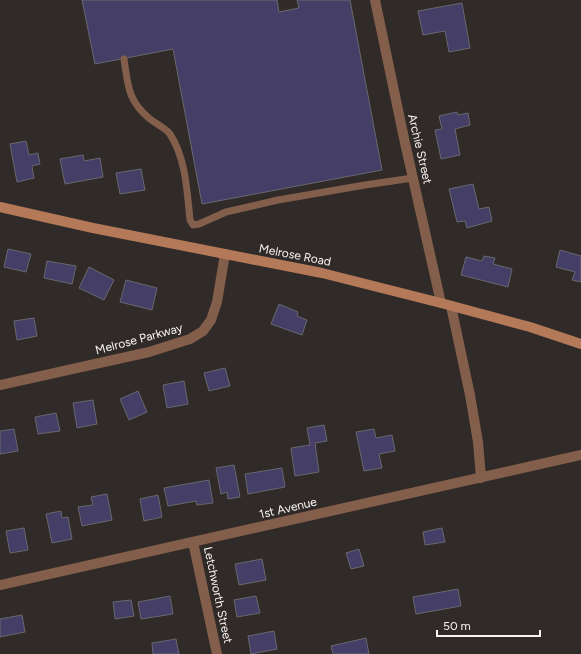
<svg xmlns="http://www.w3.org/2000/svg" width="581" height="654" viewBox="0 0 581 654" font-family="Figtree,sans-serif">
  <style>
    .building { fill: #453e67; stroke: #68686e }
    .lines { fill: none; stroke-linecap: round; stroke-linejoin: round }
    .lane { stroke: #835e4a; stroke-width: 7 }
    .street { stroke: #835e4a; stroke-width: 10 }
    .secondary { stroke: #b47958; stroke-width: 10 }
    .labels { text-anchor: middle; stroke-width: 4; stroke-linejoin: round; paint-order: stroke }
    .street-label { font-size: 12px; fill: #f8f4f2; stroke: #302b28 }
  </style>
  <rect width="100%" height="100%" fill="#302b28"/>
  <path class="building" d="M 82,0 L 277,0 L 279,12 L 299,8 L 297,0 L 350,0 L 382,170 L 202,204 L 173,49 L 95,64 Z
    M 462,3 L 470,48 L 449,52 L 445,31 L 423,35 L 418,11 Z
    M 457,112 L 458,115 L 468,113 L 470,125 L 455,129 L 460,155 L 441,159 L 435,130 L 442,129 L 439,116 Z
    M 26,141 L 29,155 L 38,153 L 40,164 L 32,166 L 34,178 L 17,182 L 10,144 Z
    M 83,155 L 84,161 L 100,158 L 103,177 L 65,184 L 60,159 Z
    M 141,169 L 145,190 L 120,194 L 116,173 Z
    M 473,184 L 479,209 L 489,207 L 492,221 L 467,228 L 465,221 L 457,222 L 449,189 Z
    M 8,249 L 31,254 L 26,272 L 4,267 Z
    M 560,250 L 581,256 L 581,282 L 572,280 L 575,272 L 556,267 Z
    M 484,256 L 495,258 L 493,264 L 512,269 L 508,287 L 461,275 L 466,257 L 482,261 Z
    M 47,261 L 76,266 L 72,284 L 44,278 Z
    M 89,267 L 114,280 L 104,300 L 79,288 Z
    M 126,280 L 157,288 L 152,310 L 120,302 Z
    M 279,304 L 298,312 L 297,316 L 307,320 L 302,335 L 271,324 Z
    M 34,318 L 37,336 L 17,340 L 14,321 Z
    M 225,368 L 230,386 L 209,391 L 204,373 Z
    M 184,381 L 188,404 L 167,408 L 163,385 Z
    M 138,391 L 147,412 L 129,420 L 120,399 Z
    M 93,400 L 97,424 L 77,428 L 73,403 Z
    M 56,413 L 60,431 L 38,434 L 35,417 Z
    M 324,425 L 327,441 L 315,443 L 319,472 L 295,476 L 291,448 L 310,445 L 307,428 Z
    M 14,429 L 18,451 L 0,454 L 0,431 Z
    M 374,429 L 376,438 L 392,435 L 395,451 L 379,454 L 382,468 L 364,471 L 356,432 Z
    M 234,465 L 240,497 L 228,499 L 227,492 L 221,494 L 216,468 Z
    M 282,468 L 285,487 L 248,494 L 245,474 Z
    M 209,480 L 213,503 L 197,505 L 196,501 L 168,506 L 164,488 Z
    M 107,494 L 112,520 L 82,526 L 78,507 L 93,505 L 91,497 Z
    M 158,495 L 162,517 L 144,521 L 140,499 Z
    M 61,511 L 62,518 L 68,517 L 72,539 L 52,543 L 46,514 Z
    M 24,528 L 28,550 L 10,553 L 6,531 Z
    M 442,528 L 445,542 L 425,545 L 423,532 Z
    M 359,549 L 364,566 L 351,569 L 346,553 Z
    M 262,559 L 266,580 L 239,585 L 235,564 Z
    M 458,589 L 461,606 L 416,614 L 413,597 Z
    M 170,596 L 173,614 L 141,619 L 138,602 Z
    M 256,596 L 260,613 L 237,617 L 234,600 Z
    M 131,600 L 134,616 L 115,619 L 113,602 Z
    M 22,615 L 25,632 L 0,637 L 0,619 Z
    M 274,631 L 277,649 L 251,654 L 248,636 Z
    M 366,638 L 369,654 L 333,654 L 331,646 Z
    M 176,639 L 179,654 L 153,654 L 152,643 Z"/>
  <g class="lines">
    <path class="lane" d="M 124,59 C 128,86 128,101 150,119 C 155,123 167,129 170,134 C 186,159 187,191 190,220 L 193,225 L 199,224 L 226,212 L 278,200 L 365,185 L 413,178"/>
    <path class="street" d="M 375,0 L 405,143 L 441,303
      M 451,306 L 470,395 L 478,442 L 481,478
      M 0,385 L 149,352 L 190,339 L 203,331 L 211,320 L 217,302 L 225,254
      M 193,542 L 217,654
      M 0,585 L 581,455"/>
    <path class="secondary" d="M 0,207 L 93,228 L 322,273 L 441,303 L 530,327 L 581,344"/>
  </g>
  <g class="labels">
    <g class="street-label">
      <text transform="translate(420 149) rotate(77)" y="4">Archie Street</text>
      <text transform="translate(295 255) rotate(11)" y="4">Melrose Road</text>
      <text transform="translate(139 339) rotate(-15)" y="4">Melrose Parkway</text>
      <text transform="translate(288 508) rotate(-13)" y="4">1st Avenue</text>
      <text transform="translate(218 595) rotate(78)" y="4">Letchworth Street</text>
    </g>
  </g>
  <path d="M437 630v6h103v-6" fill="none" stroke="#f8f4f2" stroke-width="2"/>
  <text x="443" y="630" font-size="12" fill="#f8f4f2" stroke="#302b28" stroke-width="3" paint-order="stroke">50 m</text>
</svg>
